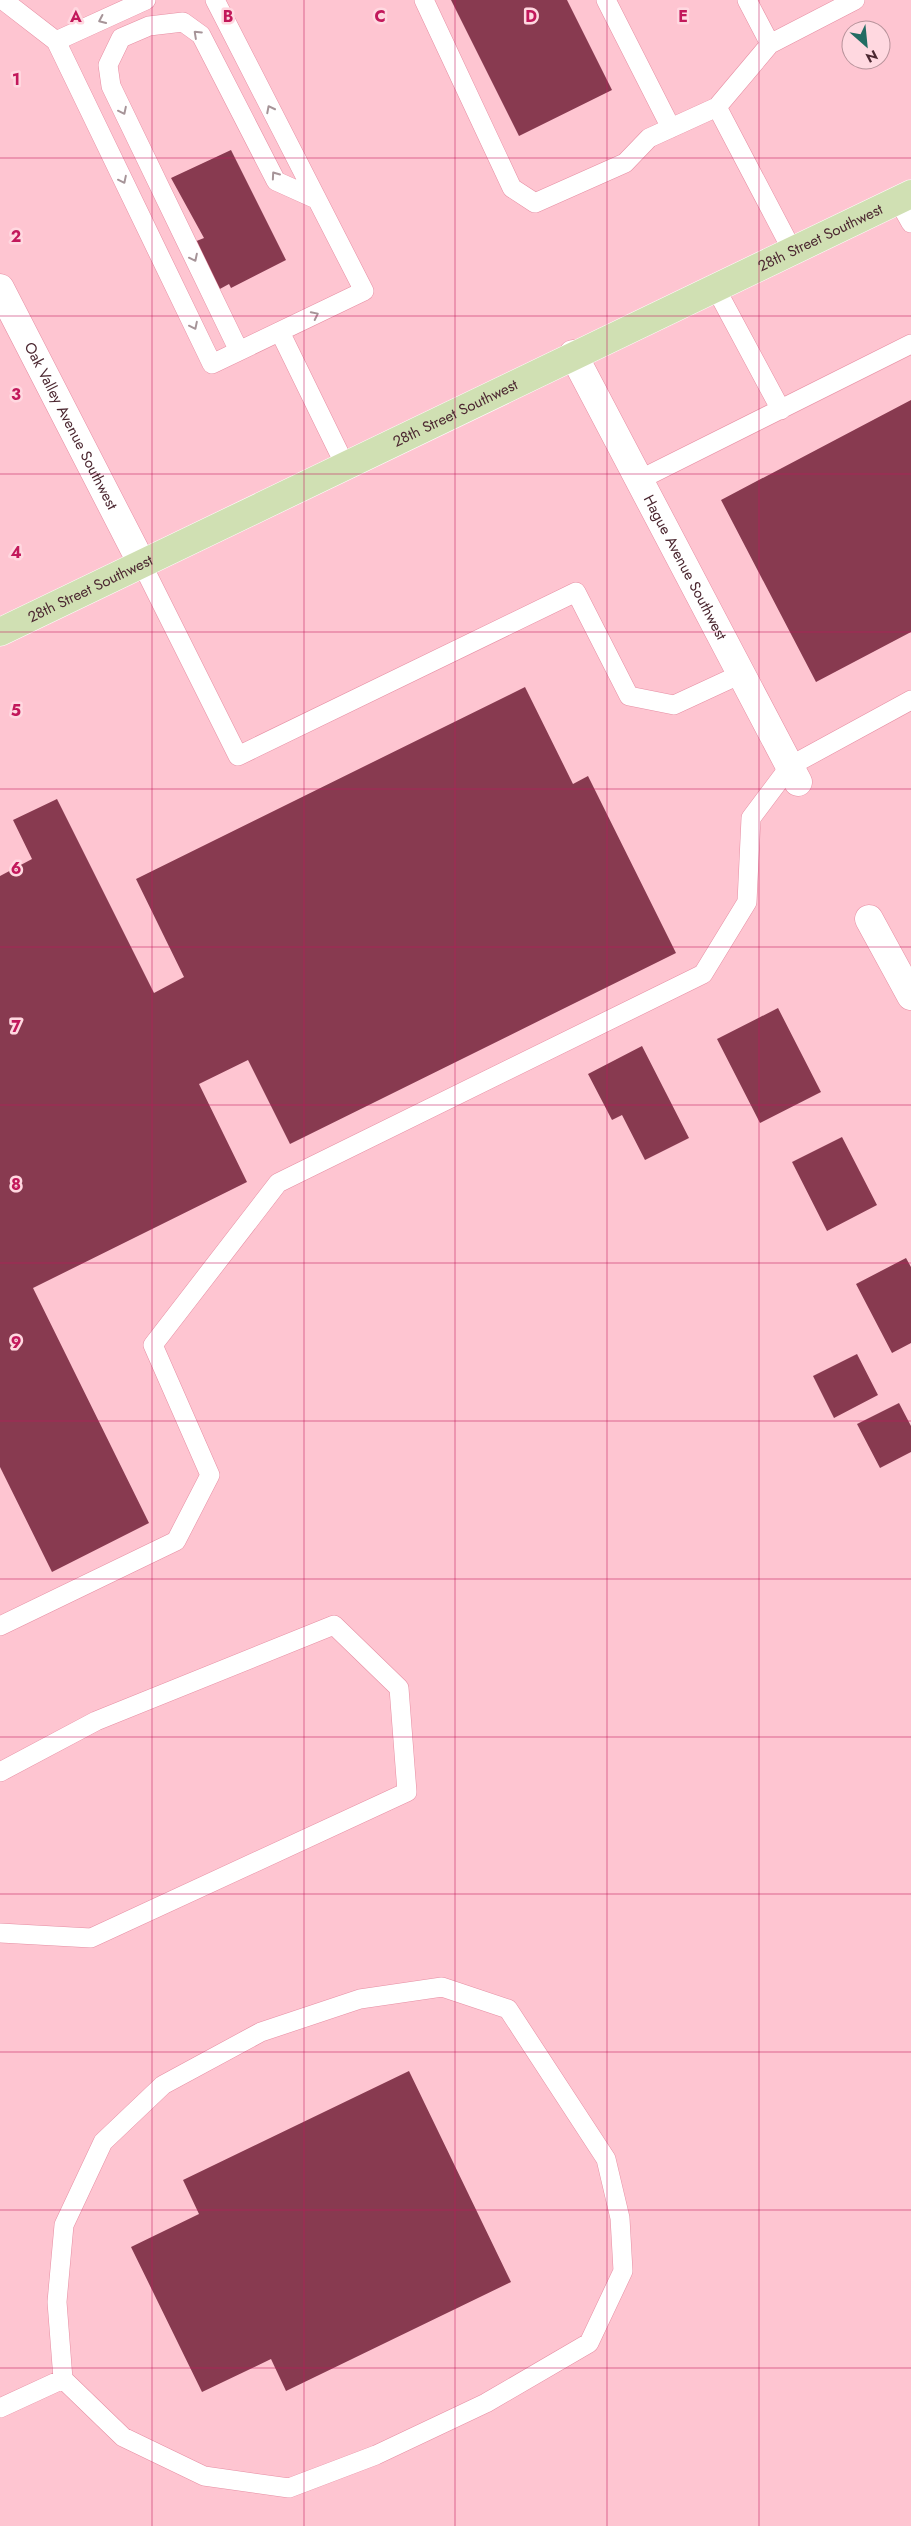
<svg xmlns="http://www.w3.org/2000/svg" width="911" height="2526" viewBox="0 0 911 2526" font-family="Jost,sans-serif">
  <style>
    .building { fill: #883a50 }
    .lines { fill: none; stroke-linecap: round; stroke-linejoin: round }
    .lane-casing { stroke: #e68ea3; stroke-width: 20 }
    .street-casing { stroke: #e68ea3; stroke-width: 29 }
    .primary-casing { stroke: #fff; stroke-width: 29 }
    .lane { stroke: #fff; stroke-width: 19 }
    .street { stroke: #fff; stroke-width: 28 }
    .primary { stroke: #d0e0b3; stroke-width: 28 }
    .oneway { stroke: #a69498 }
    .grid { fill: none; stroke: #c2185b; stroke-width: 1; stroke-opacity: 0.55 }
    .labels { text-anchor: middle; stroke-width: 5; stroke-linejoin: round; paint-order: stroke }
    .street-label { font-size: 15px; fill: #4c2831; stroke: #ffd8e0 }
    .grid-label { font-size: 16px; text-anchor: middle; font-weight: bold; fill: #c2185b; stroke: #ffd8e0; stroke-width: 5; stroke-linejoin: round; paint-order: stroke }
  </style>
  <rect width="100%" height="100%" fill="#fec5d1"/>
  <path class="building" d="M 451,0 L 567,0 L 612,90 L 519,136 Z
    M 231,150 L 286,260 L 231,288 L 229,284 L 218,290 L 194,242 L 204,238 L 171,178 Z
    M 911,400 L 911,632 L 816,682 L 721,500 Z
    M 525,687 L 573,784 L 588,776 L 676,953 L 290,1144 L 248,1060 L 199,1084 L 247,1182 L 33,1288 L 149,1523 L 52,1572 L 0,1467 L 0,876 L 32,859 L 13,820 L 57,799 L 154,993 L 184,977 L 136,879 Z
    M 778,1008 L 821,1092 L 760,1123 L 717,1039 Z
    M 642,1046 L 689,1138 L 645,1160 L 622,1115 L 612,1120 L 588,1074 Z
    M 842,1137 L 877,1205 L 827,1231 L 792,1162 Z
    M 906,1258 L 911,1267 L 911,1343 L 892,1353 L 856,1284 Z
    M 857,1354 L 878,1395 L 834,1418 L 813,1376 Z
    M 899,1403 L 911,1426 L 911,1452 L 880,1468 L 857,1424 Z
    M 409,2071 L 511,2282 L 286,2391 L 271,2359 L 202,2392 L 131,2247 L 199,2214 L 183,2180 Z"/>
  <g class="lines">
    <g class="lane-casing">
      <path id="lane" d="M 3,0 L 56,41 L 212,364 L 364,291 L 215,0
        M 424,0 L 512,188 L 535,203 L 625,163 L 649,138 L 717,107 L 792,250
        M 606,0 L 671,128
        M 56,41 L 146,0
        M 770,44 L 855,0
        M 717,107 L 770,44 L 747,0
        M 898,200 L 911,223
        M 715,287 L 781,410
        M 280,332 L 345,465
        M 239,351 L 111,86 L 108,65 L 121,38 L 149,26 L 183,22 L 201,35 L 276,181 L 316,199
        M 639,480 L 911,344
        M 142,564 L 238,756 L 576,592 L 629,696 L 674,705 L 741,674
        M 0,1626 L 176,1541 L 210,1475 L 153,1345 L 278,1183 L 703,974 L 747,902 L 751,818 L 790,766 L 911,700
        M 0,1772 L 96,1721 L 334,1625 L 399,1688 L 407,1792 L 91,1938 L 0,1933
        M 442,1987 L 508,2009 L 606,2159 L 620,2218 L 623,2271 L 589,2343 L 486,2403 L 376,2455 L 289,2488 L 204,2476 L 123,2437 L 63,2379 L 57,2302 L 64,2225 L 103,2142 L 163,2085 L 261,2032 L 360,1999 Z
        M 0,2408 L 63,2379"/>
    </g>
    <g class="street-casing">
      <g id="street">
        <path id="s1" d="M 0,288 L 142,564"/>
        <path id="s2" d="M 573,354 L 798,782"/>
        <path d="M 869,919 L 911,996"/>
      </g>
    </g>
    <g class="primary-casing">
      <g id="primary">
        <path id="s3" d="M 0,632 L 911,194"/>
      </g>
    </g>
    <use href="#lane" class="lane"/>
    <use href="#street" class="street"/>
    <use href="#primary" class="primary"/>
  </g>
  <defs><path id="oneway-chevron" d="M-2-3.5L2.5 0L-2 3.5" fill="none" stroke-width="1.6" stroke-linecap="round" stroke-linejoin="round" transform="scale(1.25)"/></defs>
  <g class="oneway">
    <use href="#oneway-chevron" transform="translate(102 20) rotate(155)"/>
    <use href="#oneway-chevron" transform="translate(197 34) rotate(-137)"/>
    <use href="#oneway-chevron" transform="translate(270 109) rotate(-117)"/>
    <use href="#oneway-chevron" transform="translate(123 111) rotate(64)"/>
    <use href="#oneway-chevron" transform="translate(275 175) rotate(-125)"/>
    <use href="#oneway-chevron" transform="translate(123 180) rotate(64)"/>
    <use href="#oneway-chevron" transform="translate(194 258) rotate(64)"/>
    <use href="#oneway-chevron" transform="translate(315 315) rotate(-26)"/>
    <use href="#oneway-chevron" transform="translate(194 326) rotate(64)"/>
  </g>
  <path class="grid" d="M 152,0 L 152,2526M 304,0 L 304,2526M 455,0 L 455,2526M 607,0 L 607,2526M 759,0 L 759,2526M 0,158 L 911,158M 0,316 L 911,316M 0,474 L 911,474M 0,632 L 911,632M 0,789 L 911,789M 0,947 L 911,947M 0,1105 L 911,1105M 0,1263 L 911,1263M 0,1421 L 911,1421M 0,1579 L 911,1579M 0,1737 L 911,1737M 0,1894 L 911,1894M 0,2052 L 911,2052M 0,2210 L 911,2210M 0,2368 L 911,2368"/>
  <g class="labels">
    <g class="street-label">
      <text dy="5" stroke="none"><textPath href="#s3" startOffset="910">28th Street Southwest</textPath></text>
      <text dy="5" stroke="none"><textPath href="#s3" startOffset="505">28th Street Southwest</textPath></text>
      <text dy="5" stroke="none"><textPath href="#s1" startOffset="155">Oak Valley Avenue Southwest</textPath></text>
      <text dy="5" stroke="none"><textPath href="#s2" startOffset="241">Hague Avenue Southwest</textPath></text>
      <text dy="5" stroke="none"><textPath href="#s3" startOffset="100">28th Street Southwest</textPath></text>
    </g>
  </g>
  <g class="grid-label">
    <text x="76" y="22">A</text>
    <text x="228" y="22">B</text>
    <text x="380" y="22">C</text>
    <text x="531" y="22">D</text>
    <text x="683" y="22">E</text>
    <text x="16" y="85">1</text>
    <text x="16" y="242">2</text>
    <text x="16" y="400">3</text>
    <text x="16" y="558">4</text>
    <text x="16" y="716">5</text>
    <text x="16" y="874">6</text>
    <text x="16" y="1032">7</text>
    <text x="16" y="1190">8</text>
    <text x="16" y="1348">9</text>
  </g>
  <g transform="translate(866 45) rotate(153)"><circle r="24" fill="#ffd8e0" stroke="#b7929a"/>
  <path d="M0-4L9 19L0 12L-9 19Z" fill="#236c63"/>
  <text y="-8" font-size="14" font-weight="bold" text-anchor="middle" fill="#4c2831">N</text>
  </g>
</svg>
